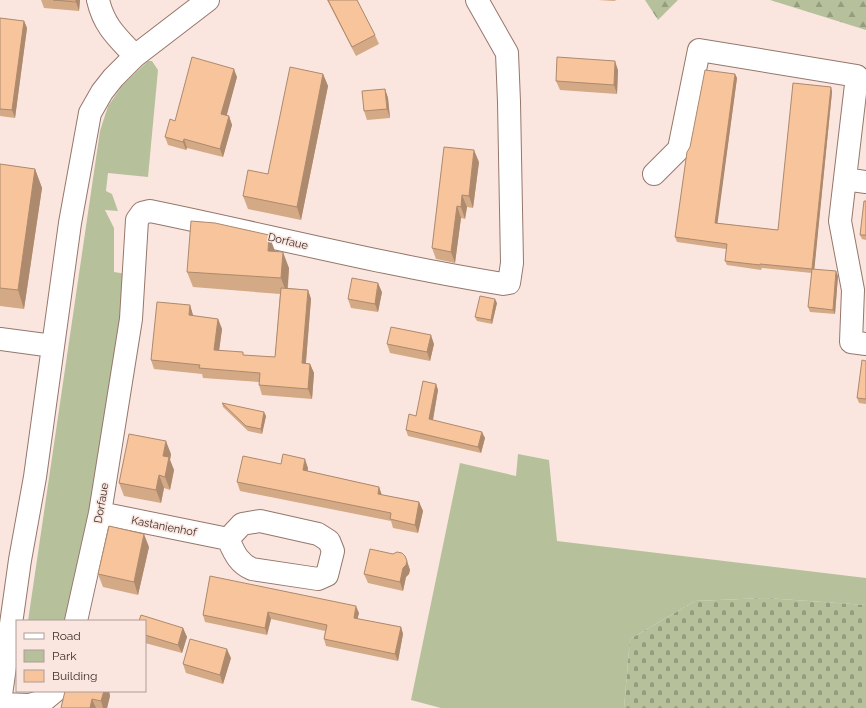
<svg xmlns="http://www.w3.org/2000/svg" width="866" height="708" viewBox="0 0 866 708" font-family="Raleway,sans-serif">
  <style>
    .green { fill: #b6c19b }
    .forest { fill: url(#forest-firs) }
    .cemetery { fill: url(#cemetery-stones) }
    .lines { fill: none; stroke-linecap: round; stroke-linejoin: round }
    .minor-casing { stroke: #95776c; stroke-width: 24 }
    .minor { stroke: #fff; stroke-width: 22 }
    .wall { fill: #d4a986 }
    .shaded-wall { fill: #ad896d }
    .building { fill: #f7c49c; stroke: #ad896d }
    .labels { text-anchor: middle; stroke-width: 3; stroke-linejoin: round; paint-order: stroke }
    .street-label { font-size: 11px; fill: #3b2e2a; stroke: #fbe6df }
  </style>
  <defs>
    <pattern id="forest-firs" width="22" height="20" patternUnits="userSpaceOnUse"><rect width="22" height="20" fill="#b6c19b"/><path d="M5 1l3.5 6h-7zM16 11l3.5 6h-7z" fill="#959d7f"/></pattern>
    <pattern id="cemetery-stones" width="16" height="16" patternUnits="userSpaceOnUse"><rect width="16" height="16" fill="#b6c19b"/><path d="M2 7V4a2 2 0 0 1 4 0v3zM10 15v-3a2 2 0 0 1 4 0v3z" fill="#959d7f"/></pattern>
  </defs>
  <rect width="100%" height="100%" fill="#fbe6df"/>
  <path class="green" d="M 148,61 L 152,61 L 158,70 L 148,177 L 108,173 L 106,191 L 112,194 L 118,211 L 105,210 L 114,228 L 114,272 L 127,274 L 94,510 L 65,621 L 28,621 L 100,131 L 108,106 L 122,86 Z
    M 518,454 L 549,460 L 557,541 L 866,578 L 866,605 L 766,598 L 695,601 L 630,639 L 624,708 L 441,708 L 411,700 L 460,463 L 516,476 Z"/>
  <path class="forest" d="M 645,0 L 678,0 L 658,20 Z
    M 770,0 L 866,0 L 866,30 Z"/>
  <path class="cemetery" d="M 766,598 L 866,605 L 866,708 L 624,708 L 630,639 L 695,601 Z"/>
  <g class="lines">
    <g class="minor-casing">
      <path id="minor" d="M 98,0 C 104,26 117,37 135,56
        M 654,174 L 679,149 L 699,50 L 857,76 L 840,221 L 853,290 L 851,342 L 866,344
        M 845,179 L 866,182
        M 0,339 L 53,346
        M 100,513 L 228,539 C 234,552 238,563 252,569 L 318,579 L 327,575 L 333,551 L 329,541 L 318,534 L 260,521 L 242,524 L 228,539
        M 76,621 L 100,513 L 131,319 L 137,220 L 142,213 L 150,211 C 267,235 384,265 503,284 L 509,283 L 512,263 L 509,102 L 507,53 L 477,0
        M 0,702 L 20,560 L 35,477 L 70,223 L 90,113 L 102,92 L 113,78 L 135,56 L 208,0
        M 0,704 L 29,705 L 43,701 L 55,691"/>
    </g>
    <use href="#minor" class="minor"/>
  </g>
  <path class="wall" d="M 41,0 L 80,0 L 79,11 L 44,8 Z
    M 327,0 L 357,0 L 375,35 L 379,44 L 356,56 Z
    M 598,0 L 617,0 L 614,1 Z
    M 0,18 L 24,21 L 27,28 L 15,118 L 0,116 Z
    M 618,70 L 617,94 L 560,90 L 556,81 Z
    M 323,74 L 328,86 L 301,220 L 248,209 L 243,196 L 268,174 Z
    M 735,74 L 737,78 L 717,223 L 778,230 L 831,87 L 832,92 L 814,269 L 838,276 L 835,314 L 810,312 L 808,307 L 812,273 L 762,268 L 761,270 L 727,265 L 725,261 L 726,249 L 677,242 L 675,237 Z
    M 237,77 L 226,115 L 229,116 L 232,125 L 223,157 L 187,148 L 186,150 L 168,145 L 165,137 L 175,121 Z
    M 385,89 L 388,98 L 390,118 L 367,120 L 364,111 Z
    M 479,162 L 473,208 L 467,207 L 465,219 L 461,218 L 455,263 L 436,259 L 432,248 Z
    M 0,164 L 35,169 L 42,188 L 24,309 L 0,306 Z
    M 866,201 L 866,240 L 862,239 L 860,235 Z
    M 275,251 L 275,252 L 289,268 L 288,288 L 308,290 L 311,299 L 306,363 L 310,364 L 314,373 L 312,399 L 262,395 L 259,385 L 259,382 L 203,378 L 202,374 L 154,369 L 151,360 L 190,305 L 193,316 L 218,319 L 222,329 L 219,350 L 244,355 L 275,357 L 280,294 L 193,287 L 187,272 Z
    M 382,292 L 378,312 L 351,308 L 348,299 Z
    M 497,303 L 492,324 L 477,321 L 475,317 Z
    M 387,344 L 434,344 L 430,361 L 390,353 Z
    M 866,361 L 866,404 L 859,403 L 857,398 Z
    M 436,384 L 438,390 L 433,420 L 485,438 L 481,453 L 408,436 L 406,430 L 416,416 Z
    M 222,403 L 266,416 L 262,434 L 248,431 L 223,407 Z
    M 171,454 L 170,460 L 174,470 L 170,490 L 164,488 L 161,503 L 124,496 L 119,483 Z
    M 281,464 L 308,468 L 308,471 L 379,487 L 382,495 L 419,502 L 423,511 L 418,533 L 393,528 L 391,521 L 240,491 L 237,482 Z
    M 149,547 L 138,595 L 103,587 L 98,574 Z
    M 393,554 L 405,556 L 410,570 L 409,574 L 406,577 L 403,591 L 368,583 L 364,574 Z
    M 210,576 L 359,613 L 357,619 L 401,627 L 403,634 L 398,661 L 326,646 L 324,639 L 325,631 L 271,619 L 267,635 L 205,622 L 203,615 Z
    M 145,621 L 183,628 L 187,637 L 182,653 L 145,643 Z
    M 231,658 L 223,684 L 186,673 L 183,664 Z
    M 65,691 L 109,691 L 110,696 L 107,708 L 61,708 Z"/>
  <path class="shaded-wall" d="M 76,0 L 80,0 L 79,11 L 76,2 Z
    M 24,21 L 27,28 L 15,118 L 12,110 Z
    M 615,61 L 618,70 L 617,94 L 614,85 Z
    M 234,69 L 237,77 L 225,122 L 221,114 Z
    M 323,74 L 328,86 L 301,220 L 297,207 Z
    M 735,74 L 737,78 L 717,227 L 715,223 Z
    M 831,87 L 832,92 L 814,273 L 812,269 Z
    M 385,89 L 388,98 L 390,118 L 387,109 Z
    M 229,116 L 232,125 L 223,157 L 220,149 Z
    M 184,139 L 187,148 L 186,150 L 183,142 Z
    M 474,150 L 479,162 L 473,208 L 469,196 Z
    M 35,169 L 42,188 L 24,309 L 18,290 Z
    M 462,195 L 467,207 L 465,219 L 461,207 Z
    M 457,206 L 461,218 L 455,263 L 451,252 Z
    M 269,235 L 275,251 L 274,267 L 268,251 Z
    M 283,252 L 289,268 L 287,294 L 281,278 Z
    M 836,271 L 838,276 L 835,314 L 833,310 Z
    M 378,283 L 382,292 L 378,312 L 375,304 Z
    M 308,290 L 311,299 L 305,372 L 302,363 Z
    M 495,299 L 497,303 L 492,324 L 491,320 Z
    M 190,305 L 193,315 L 192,324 L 189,315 Z
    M 218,319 L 222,329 L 218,359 L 214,350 Z
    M 431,335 L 434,344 L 430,361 L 427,352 Z
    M 310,364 L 314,373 L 312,399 L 308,389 Z
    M 436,384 L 438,390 L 432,425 L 429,419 Z
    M 264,412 L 266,416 L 262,434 L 261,429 Z
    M 482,432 L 485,438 L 481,453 L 478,447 Z
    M 166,441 L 171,454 L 170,460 L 174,470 L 170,490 L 165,477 L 163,456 Z
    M 305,459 L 308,468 L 306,479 L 303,470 Z
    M 159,475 L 164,488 L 161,503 L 156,490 Z
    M 379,487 L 382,496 L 378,494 Z
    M 419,502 L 423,511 L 418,533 L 415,525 Z
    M 144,534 L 149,547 L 138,595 L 134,582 Z
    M 407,561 L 410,570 L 409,574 L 406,577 L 403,591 L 400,582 L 403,568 Z
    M 356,606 L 359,613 L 356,625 L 354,618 Z
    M 268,612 L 271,619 L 267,635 L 265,628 Z
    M 401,627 L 403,634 L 398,661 L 395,654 Z
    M 183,628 L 187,637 L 182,653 L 178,645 Z
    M 227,649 L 231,658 L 223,684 L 220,675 Z
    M 104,691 L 109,691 L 110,696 L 107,708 L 103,708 L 101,701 Z
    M 92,699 L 96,708 L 90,708 Z"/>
  <path class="building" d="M 53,0 L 76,0 L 76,2 Z
    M 328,0 L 357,0 L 375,35 L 352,47 Z
    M 0,18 L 24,21 L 12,110 L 0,109 Z
    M 192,57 L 234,69 L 221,114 L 229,116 L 220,149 L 184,139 L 183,142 L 165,137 L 170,119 L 175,121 Z
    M 557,57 L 615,61 L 614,85 L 556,81 Z
    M 290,67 L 323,74 L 297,207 L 243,196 L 248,170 L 268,174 Z
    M 705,70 L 735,74 L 715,223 L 778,230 L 793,83 L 831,87 L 812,269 L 760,264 L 760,265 L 725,261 L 727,244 L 675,237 L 687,152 L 690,147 Z
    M 385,89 L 387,109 L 364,111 L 362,91 Z
    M 444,147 L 474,150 L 469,196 L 462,195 L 461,207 L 457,206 L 451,252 L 432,248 Z
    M 0,164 L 35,169 L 18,290 L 0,288 Z
    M 864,201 L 866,201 L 866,235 L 860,235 Z
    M 191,221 L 215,223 L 269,235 L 268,251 L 283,252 L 281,278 L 187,272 Z
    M 812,269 L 836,271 L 833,310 L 808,307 Z
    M 352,278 L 378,283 L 375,304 L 348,299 Z
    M 281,288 L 308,290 L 302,363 L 310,364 L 308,389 L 259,385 L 260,373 L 199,368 L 200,365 L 151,360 L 157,302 L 190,305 L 189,315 L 218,319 L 214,350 L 243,352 L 243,355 L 275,357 Z
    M 480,296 L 495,299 L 491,320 L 475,317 Z
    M 391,327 L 431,335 L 427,352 L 387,344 Z
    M 862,360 L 866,361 L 866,399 L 857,398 Z
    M 423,381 L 436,384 L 429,419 L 482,432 L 478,447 L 406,430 L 409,414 L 416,416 Z
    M 222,403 L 264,412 L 261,429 L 246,426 Z
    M 129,434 L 166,441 L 163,456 L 169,457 L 165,477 L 159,475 L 156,490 L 119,483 Z
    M 283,454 L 305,459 L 303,470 L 379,487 L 378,494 L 419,502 L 415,525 L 390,519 L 391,513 L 237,482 L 243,456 L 281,464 Z
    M 109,526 L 144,534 L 134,582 L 98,574 Z
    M 370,549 L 393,554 L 397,552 L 402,553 L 405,556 L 407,561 L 406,565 L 403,568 L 400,582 L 364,574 Z
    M 210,576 L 356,606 L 354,618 L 401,627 L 395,654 L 324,639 L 327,625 L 268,612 L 265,628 L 203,615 Z
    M 141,615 L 183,628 L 178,645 L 145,635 L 145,621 L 139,621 Z
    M 190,639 L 227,649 L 220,675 L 183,664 Z
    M 65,691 L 104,691 L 101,701 L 92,699 L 90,708 L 61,708 Z"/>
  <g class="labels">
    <g class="street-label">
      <text transform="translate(288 241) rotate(13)" y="4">Dorfaue</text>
      <text transform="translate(101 503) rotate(-80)" y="4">Dorfaue</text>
      <text transform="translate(164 526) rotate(11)" y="4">Kastanienhof</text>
    </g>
  </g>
  <rect x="16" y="620" width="130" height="72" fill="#fbe6df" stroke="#ae9c97"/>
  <rect x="24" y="633" width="20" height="6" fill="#ffffff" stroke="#ae9c97"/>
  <text x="52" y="640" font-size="12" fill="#3b2e2a">Road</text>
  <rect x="24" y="650" width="20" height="12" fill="#b6c19b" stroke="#ae9c97"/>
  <text x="52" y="660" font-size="12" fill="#3b2e2a">Park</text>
  <rect x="24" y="670" width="20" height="12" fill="#f7c49c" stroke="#ae9c97"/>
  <text x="52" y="680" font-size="12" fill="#3b2e2a">Building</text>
</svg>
